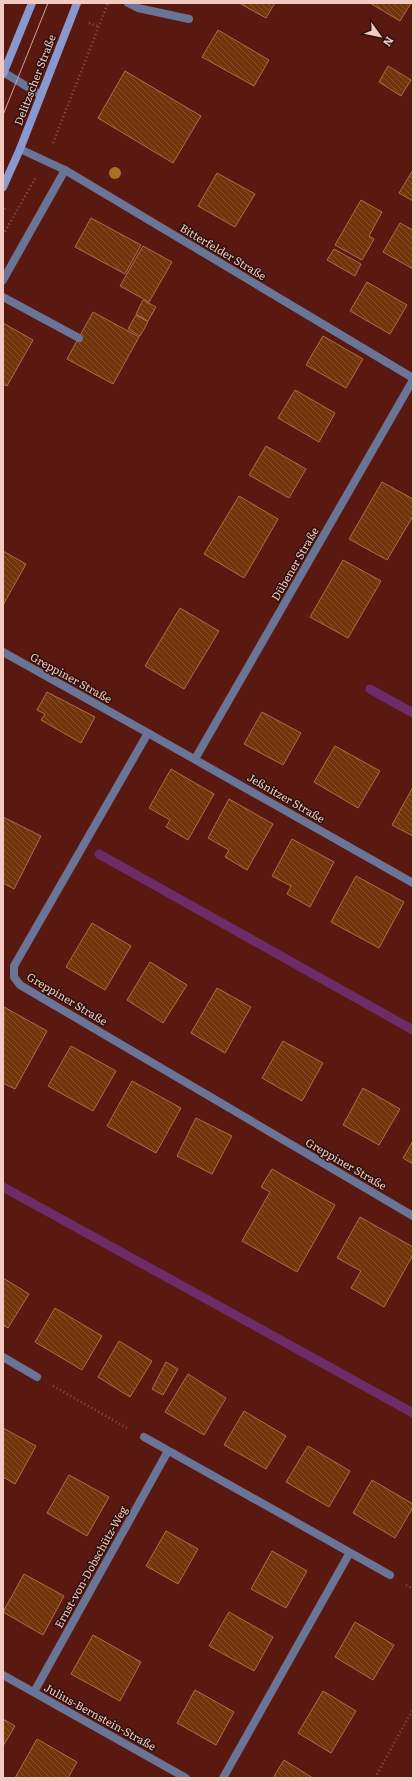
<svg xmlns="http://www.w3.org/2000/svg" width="416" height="1781" viewBox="0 0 416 1781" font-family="Literata,serif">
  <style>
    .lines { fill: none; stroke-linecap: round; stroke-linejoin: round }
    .stream { stroke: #6d2c68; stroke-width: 9 }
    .building { fill: url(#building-back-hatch); stroke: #ac6d48 }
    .path { stroke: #8a5149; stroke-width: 2.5; stroke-dasharray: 1 3; stroke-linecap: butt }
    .service { stroke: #697497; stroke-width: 8 }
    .minor { stroke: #697497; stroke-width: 8 }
    .secondary { stroke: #8899d0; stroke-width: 8 }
    .tram { stroke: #cfa199; stroke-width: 1 }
    .tree { fill: #a57222 }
    .labels { text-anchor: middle; stroke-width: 3; stroke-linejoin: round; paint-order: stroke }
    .street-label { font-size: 11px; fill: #f3cac2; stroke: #2d100c }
  </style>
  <defs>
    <pattern id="building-back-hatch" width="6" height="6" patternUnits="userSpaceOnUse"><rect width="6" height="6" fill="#70350b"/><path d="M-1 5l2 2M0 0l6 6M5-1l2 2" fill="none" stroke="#85512d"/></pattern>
  </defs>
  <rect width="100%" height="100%" fill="#591911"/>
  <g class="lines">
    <path class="stream" d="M 370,689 L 413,713
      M 99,854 L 413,1030
      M 3,1187 L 413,1413"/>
  </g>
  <path class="building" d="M 239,3 L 275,3 L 266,18 Z
    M 370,3 L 411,3 L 400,21 Z
    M 218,30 L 269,60 L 254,86 L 202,57 Z
    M 388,66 L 411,80 L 401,96 L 379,82 Z
    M 125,71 L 201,116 L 173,163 L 98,118 Z
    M 413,170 L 413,201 L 399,193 Z
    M 217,173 L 255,194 L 235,227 L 198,206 Z
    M 361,200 L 382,212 L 369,236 L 374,239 L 362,260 L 335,245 Z
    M 91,218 L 141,245 L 125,274 L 75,247 Z
    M 400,223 L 413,230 L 413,269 L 383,252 Z
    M 143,246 L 172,262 L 149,302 L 120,286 Z
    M 334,249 L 361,264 L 355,276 L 327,260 Z
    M 367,282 L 407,305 L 390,334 L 350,311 Z
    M 143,300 L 156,307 L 148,321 L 136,314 Z
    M 93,312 L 139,337 L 113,384 L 67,359 Z
    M 136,315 L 148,322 L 140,336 L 128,329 Z
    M 3,323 L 33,340 L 7,386 L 3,384 Z
    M 323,336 L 363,359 L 346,388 L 306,365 Z
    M 295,390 L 335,413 L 319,442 L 278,418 Z
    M 266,446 L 306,469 L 289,498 L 249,475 Z
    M 382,482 L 413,499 L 413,516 L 387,560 L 349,539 Z
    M 239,496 L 278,519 L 244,578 L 204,554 Z
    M 3,551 L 26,564 L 3,605 Z
    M 343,560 L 381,581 L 348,638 L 310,617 Z
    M 180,608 L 219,631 L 184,689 L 145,666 Z
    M 47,692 L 95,717 L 81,743 L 41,720 L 45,714 L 37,710 Z
    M 262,712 L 301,733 L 283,765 L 244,744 Z
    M 335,746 L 380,771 L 358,808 L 314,782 Z
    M 171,769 L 214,794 L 188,840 L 166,827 L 170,820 L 149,808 Z
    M 413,787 L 413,836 L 392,825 Z
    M 229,799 L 273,824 L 247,870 L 225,857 L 229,850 L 208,838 Z
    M 3,817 L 41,836 L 14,889 L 3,883 Z
    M 292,839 L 334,862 L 310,907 L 287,894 L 291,886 L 272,876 Z
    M 356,876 L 404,902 L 379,948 L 331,922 Z
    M 92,923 L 131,946 L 105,990 L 66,967 Z
    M 150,962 L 187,985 L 163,1023 L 127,1000 Z
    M 217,988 L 251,1007 L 225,1053 L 191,1033 Z
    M 4,1007 L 47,1031 L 15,1089 L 3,1083 Z
    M 283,1041 L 323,1063 L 302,1101 L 262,1078 Z
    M 71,1046 L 116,1071 L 93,1111 L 48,1086 Z
    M 132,1081 L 181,1108 L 156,1153 L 107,1126 Z
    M 363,1088 L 400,1109 L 379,1145 L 343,1125 Z
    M 196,1118 L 232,1136 L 212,1174 L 177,1156 Z
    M 413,1141 L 413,1164 L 403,1158 Z
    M 272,1169 L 335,1205 L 297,1272 L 242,1241 L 270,1192 L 261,1187 Z
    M 360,1217 L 413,1247 L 413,1255 L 384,1307 L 351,1288 L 361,1271 L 337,1258 Z
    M 3,1278 L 29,1294 L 8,1328 L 3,1325 Z
    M 55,1308 L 102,1336 L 82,1370 L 35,1342 Z
    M 119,1341 L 152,1361 L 130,1397 L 98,1377 Z
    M 166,1362 L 178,1369 L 163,1395 L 152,1389 Z
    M 188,1374 L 226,1398 L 204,1435 L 165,1412 Z
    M 244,1411 L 286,1436 L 266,1469 L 224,1445 Z
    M 3,1428 L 36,1446 L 15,1484 L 3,1477 Z
    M 308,1446 L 350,1471 L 329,1507 L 286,1482 Z
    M 69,1475 L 109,1497 L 87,1536 L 47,1513 Z
    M 372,1480 L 413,1504 L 413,1507 L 395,1538 L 353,1513 Z
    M 166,1531 L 198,1549 L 178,1584 L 146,1566 Z
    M 272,1551 L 307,1571 L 286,1608 L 251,1589 Z
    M 24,1574 L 64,1596 L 43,1635 L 3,1612 Z
    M 229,1612 L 273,1637 L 254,1671 L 209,1646 Z
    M 355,1622 L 394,1645 L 373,1680 L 335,1657 Z
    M 93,1635 L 141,1662 L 120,1701 L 71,1674 Z
    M 195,1690 L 234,1712 L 216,1745 L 177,1723 Z
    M 323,1691 L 356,1711 L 331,1753 L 298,1733 Z
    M 3,1719 L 15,1726 L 3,1746 Z
    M 37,1739 L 77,1762 L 68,1778 L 15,1778 Z
    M 284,1760 L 313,1778 L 273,1778 Z"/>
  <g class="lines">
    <path class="path" d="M 89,23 L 100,27
      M 53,143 L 108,3
      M 3,213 L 6,206
      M 3,235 L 36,177
      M 53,1386 L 127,1428
      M 406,1585 L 413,1589
      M 375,1778 L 413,1709"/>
    <path class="service" d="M 128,3 L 138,8 L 189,19
      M 3,280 L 65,170
      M 3,297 L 79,338"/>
    <path class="minor" d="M 3,72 L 41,95
      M 20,149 L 65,170 L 413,378
      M 3,652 L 148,733 L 14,966 L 14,977 L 20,985 L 413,1216
      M 148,733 L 413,883
      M 195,759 L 413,380
      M 3,1357 L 37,1377
      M 144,1437 L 390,1575
      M 3,1675 L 186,1778
      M 34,1692 L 168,1451
      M 223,1778 L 349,1554"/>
    <path class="secondary" d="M 3,74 L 32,3
      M 3,187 L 20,149 L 77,3"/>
    <path class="tram" d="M 3,115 L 48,3"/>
  </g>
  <circle class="tree" cx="115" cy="173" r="6"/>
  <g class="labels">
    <g class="street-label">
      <text transform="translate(35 80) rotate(-69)" y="4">Delitzscher Straße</text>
      <text transform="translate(223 252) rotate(31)" y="4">Bitterfelder Straße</text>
      <text transform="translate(295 564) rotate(-60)" y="4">Dübener Straße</text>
      <text transform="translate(71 678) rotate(29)" y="4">Greppiner Straße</text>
      <text transform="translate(286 798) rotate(30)" y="4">Jeßnitzer Straße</text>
      <text transform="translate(67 999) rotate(31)" y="4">Greppiner Straße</text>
      <text transform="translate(346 1164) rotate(30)" y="4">Greppiner Straße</text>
      <text transform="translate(91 1567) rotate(-61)" y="4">Ernst-von-Dobschütz-Weg</text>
      <text transform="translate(100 1717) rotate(29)" y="4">Julius-Bernstein-Straße</text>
    </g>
  </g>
  <rect width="416" height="1781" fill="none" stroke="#f3cac2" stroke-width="8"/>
  <g transform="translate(380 36) rotate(123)" stroke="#2d100c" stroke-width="3" paint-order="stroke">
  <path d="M0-3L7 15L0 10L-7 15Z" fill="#f3cac2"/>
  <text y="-6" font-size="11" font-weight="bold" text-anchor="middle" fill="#f3cac2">N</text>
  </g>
</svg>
